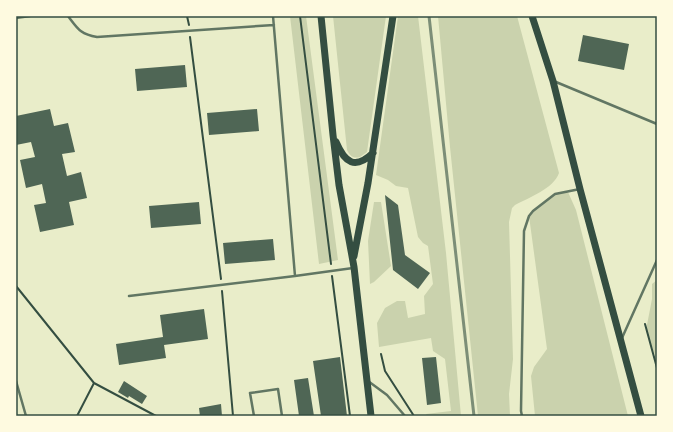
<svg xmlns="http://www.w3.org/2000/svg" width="673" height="432" viewBox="0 0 673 432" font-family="Mulish,sans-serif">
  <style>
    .green { fill: #cad2ad }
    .building { fill: #4f6655 }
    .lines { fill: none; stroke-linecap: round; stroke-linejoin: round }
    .path { stroke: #344e41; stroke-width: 2 }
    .service { stroke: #617663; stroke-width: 2.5 }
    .secondary { stroke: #344e41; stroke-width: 7 }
    .primary { stroke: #344e41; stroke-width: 7 }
    .rail { stroke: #7c8e77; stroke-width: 3 }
    .neatline { fill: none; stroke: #344e41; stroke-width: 1.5 }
  </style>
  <rect width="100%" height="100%" fill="#e9edc9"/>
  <path class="green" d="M 290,16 L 306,16 L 338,260 L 319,264 Z
    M 333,16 L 386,16 L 367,152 L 360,157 C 353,159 350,156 347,150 Z
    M 398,16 L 418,16 L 446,253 L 461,416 L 427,416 L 426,414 L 451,411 L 445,359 L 433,351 L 431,338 L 379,347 L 377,323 L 385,308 L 397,301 L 405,301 L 408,318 L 425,314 L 424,296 L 433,284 L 428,246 L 423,243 L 418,237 L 408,188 L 396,186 L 388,180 L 376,175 Z
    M 438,16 L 517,16 L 559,173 C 553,189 530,197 515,205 L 512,208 L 509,222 L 513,359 L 509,394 L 510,416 L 478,416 L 450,147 Z
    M 568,192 L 576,210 L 628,416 L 535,416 L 531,376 L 534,367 L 547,349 L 529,216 L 533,211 L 555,194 Z
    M 374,202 L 381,202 L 391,266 L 374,282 L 370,284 L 368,241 Z
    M 657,280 L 657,361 L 646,330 L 652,299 L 652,284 Z"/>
  <path class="building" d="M 583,35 L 629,44 L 624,70 L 578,61 Z
    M 185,65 L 187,87 L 137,91 L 135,69 Z
    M 50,109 L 54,126 L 68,123 L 75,152 L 62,154 L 67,176 L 81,172 L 87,198 L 69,202 L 74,225 L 40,232 L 34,205 L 46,203 L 42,184 L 26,188 L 20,160 L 35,157 L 31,142 L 16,145 L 16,116 Z
    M 257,109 L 259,131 L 209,135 L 207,113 Z
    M 385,195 L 398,205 L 405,255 L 430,273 L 418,289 L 393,270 Z
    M 199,202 L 201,224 L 151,228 L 149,206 Z
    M 273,239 L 275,260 L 225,264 L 223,243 Z
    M 204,309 L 208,339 L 164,345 L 166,358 L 119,365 L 116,344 L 163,337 L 160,315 Z
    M 340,357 L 347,416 L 321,416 L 313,361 Z
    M 436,357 L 441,403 L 427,405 L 422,358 Z
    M 308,378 L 314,416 L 299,416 L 294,380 Z
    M 124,381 L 147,396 L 142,404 L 129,396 L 128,398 L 118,392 Z
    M 221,404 L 222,416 L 200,416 L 199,408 Z"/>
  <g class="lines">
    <path class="path" d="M 187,16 L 189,25
      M 300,16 L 331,264
      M 190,37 L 221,279
      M 332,276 L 350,416
      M 16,286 L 94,383 L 156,416
      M 222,291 L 233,416
      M 645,324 L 657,368
      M 381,354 L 385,371 L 414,416
      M 77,416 L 94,383"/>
    <path class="service" d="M 68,16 C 78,29 80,34 97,37 L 274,25
      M 273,16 L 295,276 L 353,268
      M 16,18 L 30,16
      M 556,82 L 657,124
      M 129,296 L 295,276
      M 622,338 L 657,260
      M 16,381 L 26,416
      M 368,381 L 387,395 L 405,416
      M 254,416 L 250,393 L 278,389 L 282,416
      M 522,416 L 521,411 L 524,231 L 529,216 L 533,211 L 555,194 L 580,189"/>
    <path class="secondary" d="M 532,16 L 553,81 L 580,189 L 641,416"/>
    <path class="primary" d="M 321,16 L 333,135 L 339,185 L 354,267 L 371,416
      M 336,142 C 345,163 355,170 373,153
      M 354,256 L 368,183 L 393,16"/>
    <path class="rail" d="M 429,16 L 474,416"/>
  </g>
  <rect width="673" height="432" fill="none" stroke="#fefae0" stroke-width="34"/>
  <rect x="17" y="17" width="639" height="398" class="neatline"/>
</svg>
